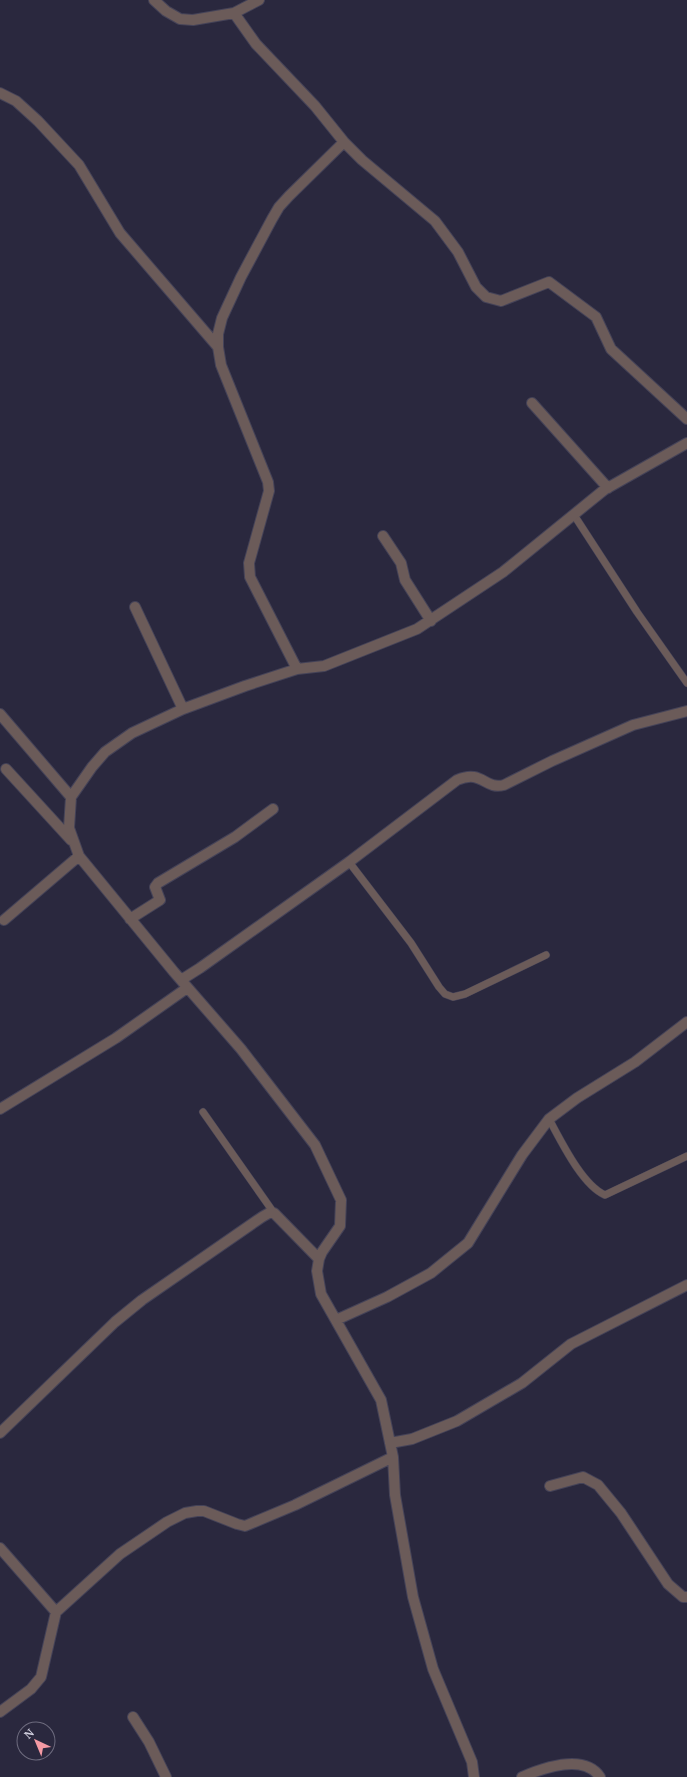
<svg xmlns="http://www.w3.org/2000/svg" width="687" height="1777" viewBox="0 0 687 1777" font-family="'PT Serif',serif">
  <style>
    .lines { fill: none; stroke-linecap: round; stroke-linejoin: round }
    .lane-casing { stroke: #454358; stroke-width: 8 }
    .street-casing { stroke: #454358; stroke-width: 12 }
    .lane { stroke: #6b5b59; stroke-width: 7 }
    .street { stroke: #6b5b59; stroke-width: 10 }
  </style>
  <rect width="100%" height="100%" fill="#2a283e"/>
  <g class="lines">
    <g class="lane-casing">
      <path id="lane" d="M 574,515 L 637,612 L 687,683
        M 349,862 L 411,943 L 439,987 L 445,994 L 453,997 L 465,994 L 546,955
        M 203,1112 L 274,1213
        M 549,1119 C 561,1141 582,1185 605,1195 L 687,1156"/>
    </g>
    <g class="street-casing">
      <path id="street" d="M 154,0 L 166,11 L 180,19 L 193,20 L 234,13 L 259,0
        M 234,13 L 256,44 L 315,106 L 344,142 L 362,160 L 435,221 L 458,252 L 476,287 L 486,297 L 501,301 L 549,282 L 596,317 L 611,349 L 687,419
        M 0,93 L 16,101 L 38,121 L 79,165 L 120,233 L 218,347
        M 532,403 L 608,488
        M 383,536 L 401,563 L 405,580 L 431,621
        M 135,607 L 183,709
        M 297,669 L 250,577 L 249,563 L 269,491 L 268,482 L 221,365 L 218,347 L 218,334 L 222,318 L 241,277 L 272,219 L 279,207 L 289,196 L 344,142
        M 0,714 L 71,797
        M 6,769 L 71,840
        M 130,919 L 160,900 L 155,887 L 158,883 L 235,837 L 273,809
        M 4,920 L 79,856
        M 181,980 L 200,968 L 349,862 L 457,780 C 483,769 484,790 504,785 L 552,761 L 633,725 L 687,711
        M 0,1109 L 116,1038 L 187,988
        M 336,1320 L 387,1297 L 431,1273 L 468,1243 L 522,1155 L 549,1119 L 577,1098 L 635,1062 L 687,1022
        M 0,1433 L 115,1322 L 142,1300 L 262,1217 L 269,1213 L 274,1213 L 319,1259
        M 390,1443 L 412,1439 L 457,1421 L 522,1383 L 571,1344 L 687,1285
        M 550,1486 L 583,1477 L 598,1485 L 621,1513 L 668,1584 L 683,1597 L 687,1597
        M 0,1548 L 56,1612 L 120,1554 L 167,1522 L 185,1513 L 197,1511 L 204,1511 L 237,1524 L 245,1526 L 295,1505 L 393,1457
        M 0,1712 L 31,1689 L 41,1677 L 56,1612
        M 133,1717 L 149,1742 L 166,1777
        M 474,1777 L 472,1762 L 433,1669 L 413,1597 L 395,1495 L 393,1457 L 381,1400 L 321,1294 L 317,1271 L 319,1259 L 322,1252 L 340,1226 L 341,1200 L 315,1145 L 241,1049 L 174,972 L 79,856 L 69,828 L 71,797 L 92,767 L 105,752 L 132,733 L 183,709 L 245,686 L 297,669 L 324,666 L 417,629 L 503,572 L 604,490 L 687,443
        M 522,1777 C 543,1768 584,1753 600,1777"/>
    </g>
    <use href="#lane" class="lane"/>
    <use href="#street" class="street"/>
  </g>
  <g transform="translate(36 1741) rotate(316)"><circle r="19" fill="#2a283e" stroke="#6d6b7e"/>
  <path d="M0-3L7 15L0 10L-7 15Z" fill="#f49aa4"/>
  <text y="-6" font-size="11" font-weight="bold" text-anchor="middle" fill="#d1d0df">N</text>
  </g>
</svg>
